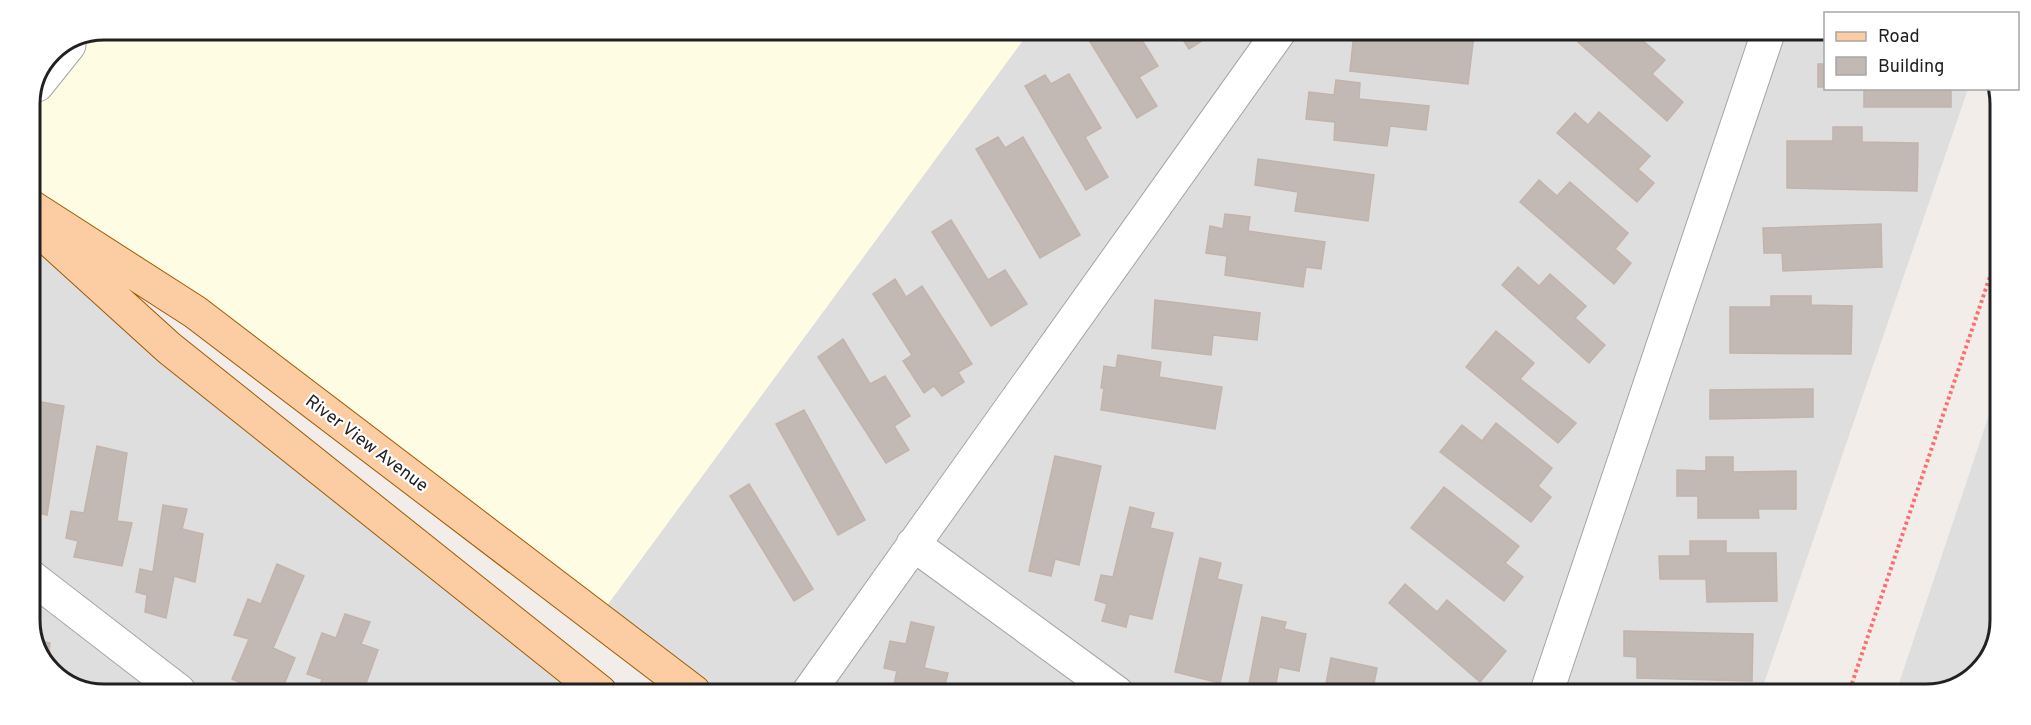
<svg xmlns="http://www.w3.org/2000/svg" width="2031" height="725" viewBox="0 0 2031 725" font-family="Overpass,sans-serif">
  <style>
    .residential { fill: #dfdede }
    .education { fill: #fffce4 }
    .building { fill: #c2b9b4; stroke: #c4b3aa; stroke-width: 1.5 }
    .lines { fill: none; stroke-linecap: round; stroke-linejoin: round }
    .minor-casing { stroke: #a5a5a5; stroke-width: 35 }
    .major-casing { stroke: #9f5a00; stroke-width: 35 }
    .path { stroke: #fa7070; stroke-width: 4; stroke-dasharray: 3 3; stroke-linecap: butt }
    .minor { stroke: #fff; stroke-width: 33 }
    .major { stroke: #fccca2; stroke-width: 33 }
    .labels { text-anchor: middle; stroke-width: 4.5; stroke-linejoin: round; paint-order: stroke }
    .street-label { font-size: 18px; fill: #212121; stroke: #fff }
    .rim { fill: none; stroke: #212121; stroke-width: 3 }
  </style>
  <rect width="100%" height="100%" fill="#f2ede8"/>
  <path class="residential" d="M 1029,32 L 1825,34 L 1826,88 L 1968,89 L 1760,695 L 694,692 L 597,619 Z
    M 30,222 L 600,692 L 81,691 L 46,666 L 30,625 Z
    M 1999,385 L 1997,644 L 1971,680 L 1926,695 L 1895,695 Z"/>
  <path class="education" d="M 105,30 L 1029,32 L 597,619 L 30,206 L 30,100 L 52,52 Z"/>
  <path class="building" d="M 1084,32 L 1137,32 L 1158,66 L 1139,77 L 1157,106 L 1137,118 Z
    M 1178,32 L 1205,32 L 1208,37 L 1189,49 Z
    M 1354,33 L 1451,33 L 1474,35 L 1468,84 L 1350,71 Z
    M 1585,33 L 1634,33 L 1665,60 L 1652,74 L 1683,102 L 1667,121 L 1578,42 Z
    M 1818,64 L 1826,64 L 1826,87 L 1818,87 Z
    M 1069,74 L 1101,128 L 1085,137 L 1108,177 L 1086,190 L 1025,86 L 1045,75 L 1051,84 Z
    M 1336,80 L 1360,83 L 1359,99 L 1429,106 L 1426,130 L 1390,126 L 1387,146 L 1334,140 L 1335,122 L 1306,119 L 1309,92 L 1334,95 Z
    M 1864,88 L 1951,88 L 1951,107 L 1864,107 Z
    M 1599,112 L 1650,156 L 1638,169 L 1654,183 L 1637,202 L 1557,133 L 1575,113 L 1588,125 Z
    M 1833,127 L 1862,127 L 1862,142 L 1918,143 L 1917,191 L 1787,188 L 1787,141 L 1833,141 Z
    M 998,137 L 1005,148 L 1023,137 L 1080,235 L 1040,258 L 976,149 Z
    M 1258,159 L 1374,175 L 1368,221 L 1295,211 L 1298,192 L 1255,185 Z
    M 1539,180 L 1557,196 L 1570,182 L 1628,233 L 1615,249 L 1631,263 L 1614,284 L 1520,202 Z
    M 1225,214 L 1250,217 L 1248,231 L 1325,242 L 1321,269 L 1306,267 L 1303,287 L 1225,275 L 1227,256 L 1206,253 L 1210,226 L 1223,229 Z
    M 951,220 L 988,280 L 1005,270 L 1027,304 L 991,326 L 932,232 Z
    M 1881,224 L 1882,267 L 1783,271 L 1782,253 L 1764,253 L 1763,228 Z
    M 1518,267 L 1539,286 L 1550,274 L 1586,306 L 1575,318 L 1605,345 L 1589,363 L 1502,285 Z
    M 895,279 L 906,297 L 922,286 L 972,364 L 958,372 L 964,382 L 942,396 L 934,386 L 924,393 L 903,361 L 912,355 L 873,294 Z
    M 1771,296 L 1811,296 L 1811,305 L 1852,306 L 1851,354 L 1730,353 L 1730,307 L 1771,307 Z
    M 1155,300 L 1260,313 L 1257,340 L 1213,335 L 1211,355 L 1152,348 Z
    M 1496,331 L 1534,363 L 1520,379 L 1576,423 L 1558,443 L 1466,367 Z
    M 843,339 L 870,384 L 885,376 L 910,416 L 894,426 L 909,450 L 886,463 L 818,357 Z
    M 1118,355 L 1161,362 L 1159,377 L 1222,387 L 1215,429 L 1101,410 L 1104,388 L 1101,388 L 1104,366 L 1116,368 Z
    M 1813,389 L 1813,417 L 1710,419 L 1710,390 Z
    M 31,400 L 64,406 L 47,515 L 30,511 Z
    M 804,410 L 865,520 L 838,535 L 776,424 Z
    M 1496,423 L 1552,468 L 1538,486 L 1551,497 L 1531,522 L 1440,452 L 1462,425 L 1482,441 Z
    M 97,446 L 127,453 L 117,521 L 132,523 L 122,566 L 74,557 L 78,541 L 66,538 L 71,511 L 84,513 Z
    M 1055,456 L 1101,466 L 1079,565 L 1055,559 L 1051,576 L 1029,571 Z
    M 1706,457 L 1733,457 L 1733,472 L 1796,471 L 1796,509 L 1758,509 L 1759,518 L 1698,518 L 1698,496 L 1677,496 L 1677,470 L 1706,471 Z
    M 749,484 L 813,589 L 794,601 L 730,496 Z
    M 1444,487 L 1519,546 L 1505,563 L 1523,577 L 1504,601 L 1411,528 Z
    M 163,505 L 187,509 L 182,529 L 203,534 L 195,582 L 174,576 L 166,618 L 145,612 L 147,595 L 136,592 L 140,569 L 153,572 Z
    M 1130,507 L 1154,513 L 1150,528 L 1173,533 L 1152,619 L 1129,614 L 1126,627 L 1102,621 L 1107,604 L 1095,600 L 1101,575 L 1113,577 Z
    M 1690,541 L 1726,541 L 1726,553 L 1776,553 L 1777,601 L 1707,602 L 1706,579 L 1660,579 L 1659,556 L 1690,556 Z
    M 1200,558 L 1221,563 L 1217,579 L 1242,585 L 1220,683 L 1175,672 Z
    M 277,564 L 304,576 L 273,648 L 295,658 L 281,692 L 263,692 L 232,679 L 249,639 L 234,635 L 248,599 L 261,604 Z
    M 1405,584 L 1437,612 L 1447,600 L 1506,651 L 1480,682 L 1389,603 Z
    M 345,614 L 370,622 L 361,644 L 378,650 L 363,692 L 318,692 L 322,679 L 307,674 L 322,633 L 336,638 Z
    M 1262,617 L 1286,622 L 1284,629 L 1306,634 L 1299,671 L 1279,667 L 1274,694 L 1247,694 Z
    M 911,622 L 934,627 L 924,668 L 948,673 L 943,693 L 892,693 L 897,671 L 884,668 L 890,641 L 906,644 Z
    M 1624,631 L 1753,634 L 1752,681 L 1637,678 L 1637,657 L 1624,656 Z
    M 36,640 L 50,643 L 47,667 L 46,666 Z
    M 1331,658 L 1377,668 L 1372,694 L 1324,694 Z
    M 989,685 L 1014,689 L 1013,693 L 988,693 Z"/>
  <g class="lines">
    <g class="minor-casing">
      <path id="minor" d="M 37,85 L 69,45
        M 913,544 L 1117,693
        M 30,576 L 179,691
        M 808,693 L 1279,32
        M 1546,694 L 1768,33"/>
    </g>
    <g class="major-casing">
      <path id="major" d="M 30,206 L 195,312 L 694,692
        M 40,231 L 169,348 L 600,692"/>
    </g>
    <path class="path" d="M 1848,695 L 2000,247"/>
    <use href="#minor" class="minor"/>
    <use href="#major" class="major"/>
  </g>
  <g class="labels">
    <g class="street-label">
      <text transform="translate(367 443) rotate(37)" y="6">River View Avenue</text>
    </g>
  </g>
  <path d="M0 0H2031V725H0ZM104 40H1926A64 64 0 0 1 1990 104V620A64 64 0 0 1 1926 684H104A64 64 0 0 1 40 620V104A64 64 0 0 1 104 40Z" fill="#fff" fill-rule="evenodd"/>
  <path class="rim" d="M104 40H1926A64 64 0 0 1 1990 104V620A64 64 0 0 1 1926 684H104A64 64 0 0 1 40 620V104A64 64 0 0 1 104 40Z"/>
  <rect x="1824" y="12" width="195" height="78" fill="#ffffff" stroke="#a6a6a6" stroke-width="1.5"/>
  <rect x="1836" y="32" width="30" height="9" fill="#fccca2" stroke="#a6a6a6" stroke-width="1.5"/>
  <text x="1878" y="42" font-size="18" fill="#212121">Road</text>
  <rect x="1836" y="57" width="30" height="18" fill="#c2b9b4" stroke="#a6a6a6" stroke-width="1.5"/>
  <text x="1878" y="72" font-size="18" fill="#212121">Building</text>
</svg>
